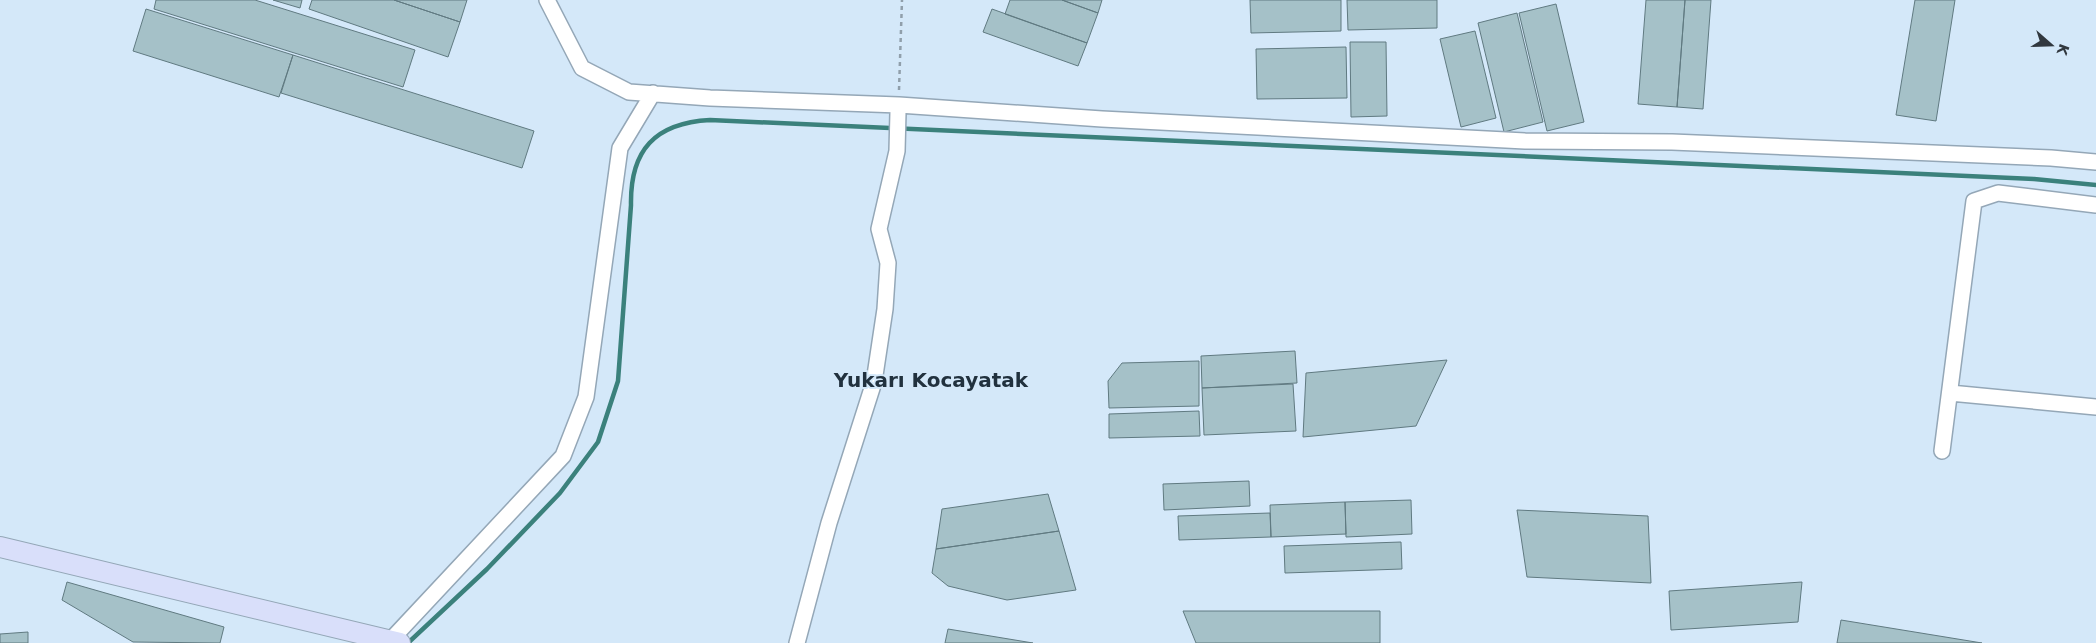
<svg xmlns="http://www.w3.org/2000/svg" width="2096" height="643" viewBox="0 0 2096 643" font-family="'DejaVu Sans',sans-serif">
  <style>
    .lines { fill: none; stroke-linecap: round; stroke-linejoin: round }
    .stream { stroke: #3b817c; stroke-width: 4.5 }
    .building { fill: #a5c1c8; stroke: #607a81 }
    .street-casing { stroke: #94a7b7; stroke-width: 18 }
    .secondary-casing { stroke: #94a7b7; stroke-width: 22 }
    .path { stroke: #909fab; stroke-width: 2.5; stroke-dasharray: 4 4; stroke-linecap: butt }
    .street { stroke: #fff; stroke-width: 15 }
    .secondary { stroke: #d9dffa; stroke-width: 20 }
    .labels { text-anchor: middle; stroke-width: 4; stroke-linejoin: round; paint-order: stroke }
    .quarter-label { font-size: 20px; font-weight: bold; fill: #21313e; stroke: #d4e8f9 }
  </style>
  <rect width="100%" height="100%" fill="#d4e8f9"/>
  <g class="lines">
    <path class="stream" d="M 408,643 L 487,569 L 560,493 L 598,442 L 618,381 L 631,205 C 630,150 655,123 710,120 L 2034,179 L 2096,185"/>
  </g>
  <path class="building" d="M 156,0 L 255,0 L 415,50 L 403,87 L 154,9 Z
    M 273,0 L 302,0 L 300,8 Z
    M 312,0 L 394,0 L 460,22 L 448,57 L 309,9 Z
    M 394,0 L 467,0 L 460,22 Z
    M 1010,0 L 1062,0 L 1098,13 L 1087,43 L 1005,14 Z
    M 1062,0 L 1102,0 L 1098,13 Z
    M 1250,0 L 1341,0 L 1341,31 L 1251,33 Z
    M 1347,0 L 1437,0 L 1437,28 L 1348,30 Z
    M 1646,0 L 1685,0 L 1677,107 L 1638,104 Z
    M 1685,0 L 1711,0 L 1703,109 L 1677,107 Z
    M 1915,0 L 1955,0 L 1936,121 L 1896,115 Z
    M 1556,4 L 1584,122 L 1547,131 L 1519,13 Z
    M 146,9 L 293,55 L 279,97 L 133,51 Z
    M 992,9 L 1087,43 L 1078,66 L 983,32 Z
    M 1517,13 L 1543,122 L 1504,132 L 1478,23 Z
    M 1475,31 L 1496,118 L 1461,127 L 1440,39 Z
    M 1350,42 L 1386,42 L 1387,116 L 1351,117 Z
    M 1346,47 L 1347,98 L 1257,99 L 1256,49 Z
    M 293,55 L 534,131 L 522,168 L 281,93 Z
    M 1295,351 L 1297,383 L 1202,388 L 1201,356 Z
    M 1447,360 L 1416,426 L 1303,437 L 1306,373 Z
    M 1199,361 L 1199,406 L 1109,408 L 1108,381 L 1122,363 Z
    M 1293,384 L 1296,431 L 1204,435 L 1202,388 Z
    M 1199,411 L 1200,436 L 1109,438 L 1109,414 Z
    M 1249,481 L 1250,506 L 1164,510 L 1163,484 Z
    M 1048,494 L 1059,531 L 936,549 L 942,509 Z
    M 1411,500 L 1412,534 L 1346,537 L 1345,502 Z
    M 1345,502 L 1346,534 L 1271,537 L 1270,505 Z
    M 1517,510 L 1648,516 L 1651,583 L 1527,577 Z
    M 1270,513 L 1271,537 L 1179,540 L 1178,516 Z
    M 1059,531 L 1076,590 L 1007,600 L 948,586 L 932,573 L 936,549 Z
    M 1401,542 L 1402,569 L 1285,573 L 1284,546 Z
    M 67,582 L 224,627 L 220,643 L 133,642 L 62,600 Z
    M 1802,582 L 1798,622 L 1671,630 L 1669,591 Z
    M 1183,611 L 1380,611 L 1380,643 L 1196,643 Z
    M 1841,620 L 1982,643 L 1837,643 Z
    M 948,629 L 1033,643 L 945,643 Z
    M 28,632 L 28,643 L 0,643 L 0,634 Z"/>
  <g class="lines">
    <g class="street-casing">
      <path id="street" d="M 547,0 L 582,68 L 629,92 L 710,98 L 899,105 L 1102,119 L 1525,141 L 1672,142 L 2051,158 L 2096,162
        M 1950,393 L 2096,407
        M 1942,451 L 1974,201 L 1998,193 L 2096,205
        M 388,643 L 563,456 L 586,397 L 620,148 L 653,93
        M 797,643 L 829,523 L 874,382 L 885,309 L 888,263 L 879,229 L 897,151 L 898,112"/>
    </g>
    <g class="secondary-casing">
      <path id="secondary" d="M 0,547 L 400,643"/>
    </g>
    <path class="path" d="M 899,90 L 902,0"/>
    <use href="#street" class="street"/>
    <use href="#secondary" class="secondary"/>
  </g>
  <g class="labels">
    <g class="quarter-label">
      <text x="931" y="387">Yukarı Kocayatak</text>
    </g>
  </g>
  <g transform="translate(2051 45) rotate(110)" stroke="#d4e8f9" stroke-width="4" paint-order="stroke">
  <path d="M0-4L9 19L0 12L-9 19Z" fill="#31383f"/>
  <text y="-8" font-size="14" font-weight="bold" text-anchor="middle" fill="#31383f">K</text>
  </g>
</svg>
